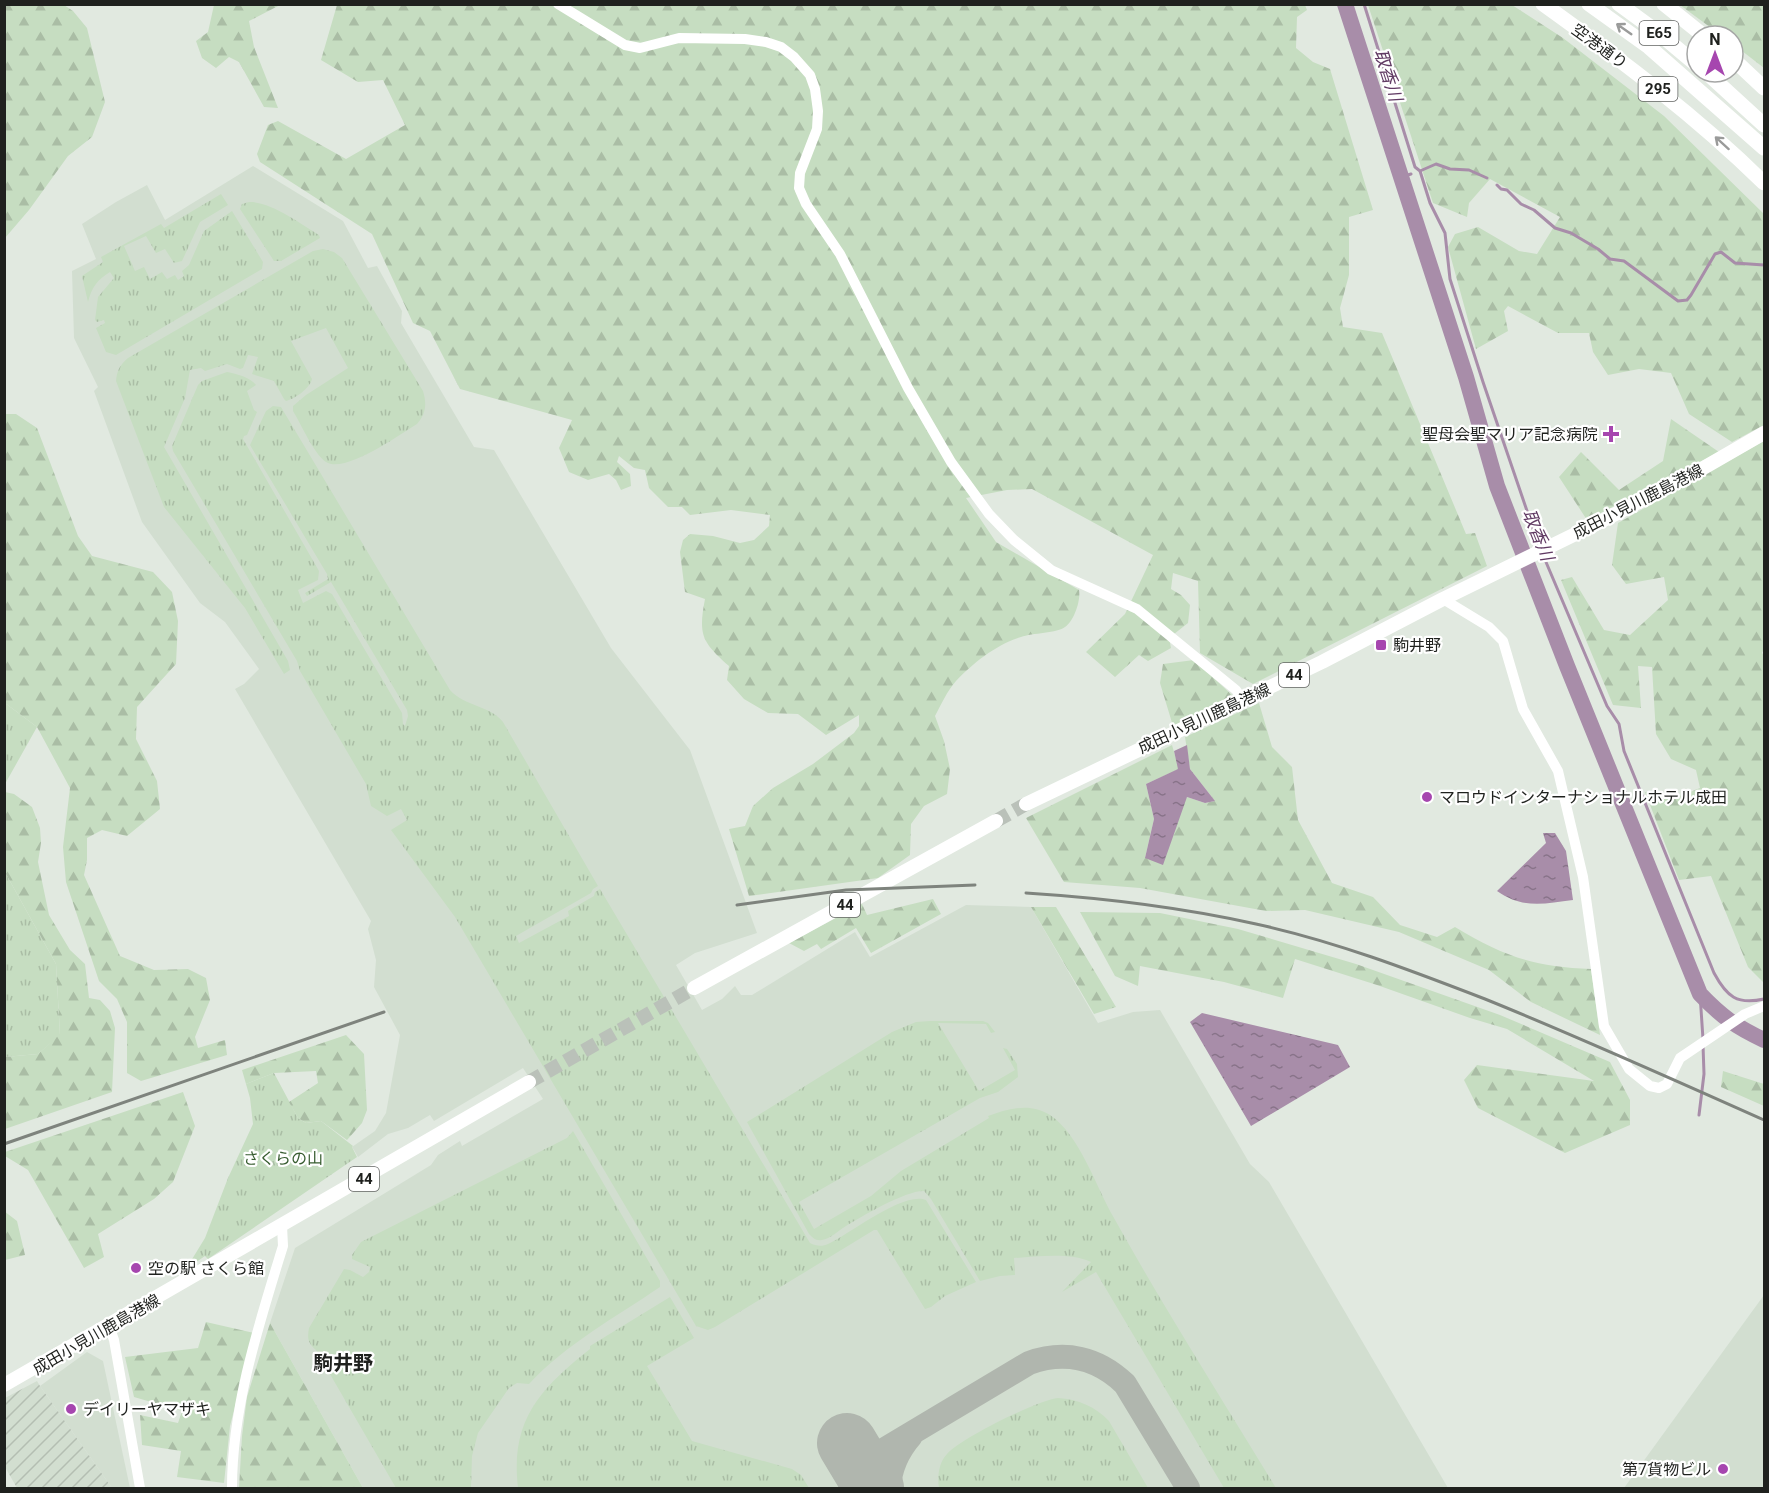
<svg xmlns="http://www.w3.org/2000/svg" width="1769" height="1493" viewBox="0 0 1769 1493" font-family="Roboto,'Noto Sans JP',sans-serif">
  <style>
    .built { fill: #d2ded0 }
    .industrial { fill: url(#industrial-furrows) }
    .grass { fill: url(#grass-tufts) }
    .forest { fill: url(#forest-firs) }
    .water { fill: url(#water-ripples) }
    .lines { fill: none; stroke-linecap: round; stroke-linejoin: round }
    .stream { stroke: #a88da9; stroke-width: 3 }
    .river { stroke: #a88da9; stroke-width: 16 }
    .taxiway { stroke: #b0b6ae; stroke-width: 24 }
    .runway { stroke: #b0b6ae; stroke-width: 60 }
    .major-tunnel { stroke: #bac1b9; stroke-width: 14; stroke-dasharray: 14 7; stroke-linecap: butt }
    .minor { stroke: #fff; stroke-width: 10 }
    .major { stroke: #fff; stroke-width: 14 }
    .highway { stroke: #fff; stroke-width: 15 }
    .rail { stroke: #7e837d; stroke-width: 3 }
    .oneway { stroke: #9a9b9a }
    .poi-dot { fill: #a646af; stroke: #fff; stroke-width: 2 }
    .labels { text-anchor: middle; stroke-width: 4.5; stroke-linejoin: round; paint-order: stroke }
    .shield { fill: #fff; stroke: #626462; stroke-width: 1.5 }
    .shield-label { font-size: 15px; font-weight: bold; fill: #1f211e }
    .street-label { font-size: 16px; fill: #1f211e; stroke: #fff }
    .poi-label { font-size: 16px; fill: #1f211e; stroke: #fff; text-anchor: start }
    .park-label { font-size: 16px; fill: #385d31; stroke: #fff }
    .water-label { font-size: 18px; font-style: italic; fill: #613b64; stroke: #fff }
    .quarter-label { font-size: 20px; font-weight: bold; fill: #1f211e; stroke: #fff }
  </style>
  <defs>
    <pattern id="industrial-furrows" width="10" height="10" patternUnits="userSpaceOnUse" patternTransform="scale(1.5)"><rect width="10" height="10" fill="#d2ded0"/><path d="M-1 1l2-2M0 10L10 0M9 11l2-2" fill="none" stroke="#b4beb2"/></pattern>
    <pattern id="grass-tufts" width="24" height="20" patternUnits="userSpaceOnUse" patternTransform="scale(1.5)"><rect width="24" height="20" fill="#c6ddc1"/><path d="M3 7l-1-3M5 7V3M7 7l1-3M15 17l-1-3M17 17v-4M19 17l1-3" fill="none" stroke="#aabda5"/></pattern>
    <pattern id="forest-firs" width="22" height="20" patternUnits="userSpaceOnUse" patternTransform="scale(1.5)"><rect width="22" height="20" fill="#c6ddc1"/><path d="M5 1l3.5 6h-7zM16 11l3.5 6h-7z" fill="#aabda5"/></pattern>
    <pattern id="water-ripples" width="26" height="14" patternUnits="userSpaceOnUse" patternTransform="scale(1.5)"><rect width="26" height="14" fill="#a88da9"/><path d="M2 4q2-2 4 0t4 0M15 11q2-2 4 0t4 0" fill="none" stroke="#887389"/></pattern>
  </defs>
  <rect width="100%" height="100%" fill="#e1e9e0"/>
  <path class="built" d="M 253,166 L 343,221 L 368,268 L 377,266 L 402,311 L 401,323 L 474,447 L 494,450 L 611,648 L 690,750 L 757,933 L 695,953 L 676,965 L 702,1010 L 722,999 L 735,986 L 741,995 L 752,995 L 855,932 L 870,957 L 966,905 L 1031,907 L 1098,1023 L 1133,1012 L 1160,1010 L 1250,1164 L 1269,1182 L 1448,1488 L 363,1488 L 270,1323 L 295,1248 L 431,1165 L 438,1155 L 460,1141 L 462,1146 L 543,1099 L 523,1068 L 434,1121 L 430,1115 L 408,1128 L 388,1134 L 358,1157 L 354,1150 L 352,1147 L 375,1131 L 386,1113 L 400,1035 L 374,987 L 376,960 L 368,929 L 371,921 L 235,689 L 244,684 L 259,669 L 225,622 L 200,603 L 142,522 L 94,391 L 98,387 L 74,338 L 72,271 L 96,259 L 82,224 L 116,202 L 147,185 L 165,220 Z
    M 1764,1295 L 1764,1488 L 1624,1488 Z
    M 87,1352 L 103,1361 L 130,1488 L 112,1488 L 40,1386 Z"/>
  <path class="industrial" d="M 37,1381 L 40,1386 L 112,1488 L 17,1488 L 5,1467 L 5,1398 Z"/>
  <path class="grass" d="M 221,194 L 228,205 L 200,222 L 182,261 L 174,263 L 165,249 L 156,253 L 146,236 L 124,246 L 135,271 L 144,267 L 150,279 L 162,272 L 167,279 L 175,275 L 178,280 L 184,276 L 182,271 L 189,265 L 204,231 L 232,211 L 263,262 L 262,269 L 116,355 L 106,352 L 96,328 L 105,323 L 104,320 L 97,322 L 95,320 L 98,297 L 114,278 L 110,272 C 97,280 92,287 88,302 L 82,276 L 103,262 L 101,257 L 161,224 L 164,228 Z
    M 249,202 C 270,201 301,224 319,235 L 320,238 L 281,261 L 274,261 L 240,209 L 242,204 Z
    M 323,249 L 334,252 L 342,258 L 423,391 C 427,404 426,414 417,424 C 399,435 345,474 326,462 C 314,454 301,424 293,411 L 293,406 L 306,395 L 348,368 L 326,328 L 291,341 L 312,379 C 310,388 295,399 286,401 L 284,399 L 274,381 L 252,374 L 258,357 L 248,355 L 243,368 L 240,369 L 227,364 L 205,371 L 201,368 L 190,370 L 185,398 L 164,447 L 288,661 L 290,670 L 284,674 L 245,608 L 164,507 L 116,381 C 117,370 120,365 128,358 L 313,251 Z
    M 227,372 C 237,374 250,377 256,385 L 247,391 L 254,410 L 257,412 L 247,435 L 244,436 L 243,439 L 319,571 L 318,580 L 298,590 L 303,603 L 326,591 L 332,594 L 402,713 L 403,724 L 405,726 L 408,716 L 407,710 L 331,582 L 307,596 L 305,593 L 328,579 L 327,574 L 250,445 L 266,411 L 273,406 L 281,407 L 450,690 C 465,707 490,705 503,722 L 598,886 L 593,889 L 591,893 L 516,936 L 519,943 L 569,916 L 568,911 L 594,896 L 595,892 L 600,889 L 810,1243 C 816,1246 822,1247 828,1244 C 850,1234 903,1191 926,1200 L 976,1282 L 945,1296 L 931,1307 L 925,1309 L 877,1230 L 874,1230 L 715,1327 L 708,1330 L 696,1326 L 455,917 L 391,830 L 407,820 L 401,809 L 387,816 L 371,806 L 366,784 L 300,671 L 297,661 L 173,451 L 172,446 L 198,385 L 202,381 Z
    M 5,703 L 37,727 L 5,784 Z
    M 4,853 L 6,874 L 56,964 L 60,1035 L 38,1054 L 5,1057 Z
    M 930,1021 L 983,1021 L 988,1023 L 995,1032 L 991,1033 L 986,1024 L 938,1023 L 979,1091 L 1015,1070 L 1003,1048 L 1007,1049 L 1017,1064 L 1018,1077 L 998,1092 L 980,1098 L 799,1202 L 814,1229 L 871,1196 L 901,1171 L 989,1118 L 988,1116 C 1008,1109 1030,1102 1050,1115 C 1080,1135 1096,1187 1114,1218 C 1165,1310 1222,1399 1276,1488 L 1224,1488 L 1096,1272 L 1062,1292 L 1091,1262 C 1069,1252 1037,1257 1014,1258 L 1015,1275 L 1000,1276 L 980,1281 L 931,1199 L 924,1191 C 907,1190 862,1216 846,1226 C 839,1230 830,1239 822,1240 C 816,1241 813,1238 809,1234 L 747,1122 L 892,1032 L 916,1022 Z
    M 274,1073 L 298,1118 L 306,1123 L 321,1121 L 353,1146 L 352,1147 L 357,1157 L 208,1259 L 205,1256 L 186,1269 L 205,1238 L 228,1178 L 253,1124 L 250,1098 L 246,1084 Z
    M 573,1131 L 660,1281 L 660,1287 C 616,1317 566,1344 529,1384 L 517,1383 L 509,1388 L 478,1433 L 472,1456 L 471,1488 L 396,1488 L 316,1350 C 308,1343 307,1338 309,1328 L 344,1269 L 350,1270 L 363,1277 L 369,1272 L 370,1267 L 352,1259 L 352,1255 L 361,1242 L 567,1138 Z
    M 670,1297 L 694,1338 L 647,1366 L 692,1441 L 792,1469 L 801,1475 L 809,1488 L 518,1488 C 510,1420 540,1389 590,1349 L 590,1346 Z
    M 1058,1398 C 1078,1399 1096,1407 1109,1421 L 1148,1488 L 939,1488 C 937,1477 939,1462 947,1454 C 961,1438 1038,1400 1058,1398 Z"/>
  <path class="forest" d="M 5,4 L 64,5 L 73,11 L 87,28 L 105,102 L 92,137 L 68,156 L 29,210 L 5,238 Z
    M 985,4 L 986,6 L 988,4 L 1305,5 L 1307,10 L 1297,17 L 1296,48 L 1313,62 L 1330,69 L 1373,210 L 1349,217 L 1349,275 L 1340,308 L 1343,327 L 1382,333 L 1466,534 L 1475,533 L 1487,566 L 1253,684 L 1200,653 L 1198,581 L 1173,573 L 1171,589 L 1181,595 L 1190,605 L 1188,623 L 1169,638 L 1171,648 L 1148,661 L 1139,655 L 1115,677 L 1086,652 L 1125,614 L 1153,555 L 1032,489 L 1007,490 L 966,498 L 996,542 L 1079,590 C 1081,600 1074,621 1065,627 C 1058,633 1032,633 1021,637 C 997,644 973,663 956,681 C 947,691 941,705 935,716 L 944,741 L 950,769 L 947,794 L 924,806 L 911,824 L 910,855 L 878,878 L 749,896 L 729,829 L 745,826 L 753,806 L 773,788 L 813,764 L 854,733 L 859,726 L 859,715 L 826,735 L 798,714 L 768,713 L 744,699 L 727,680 L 729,666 C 702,642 698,635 705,599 L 685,592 L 680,552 L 683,540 L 690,534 L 713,536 L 740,543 L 754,540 L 769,526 L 770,515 L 731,510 L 690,515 L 682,507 L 668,507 L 649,488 L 645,470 L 634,468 L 619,456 L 617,462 L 630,474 L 631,486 L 621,490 L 616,480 L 609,474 L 588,480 L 569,472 L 559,448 L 572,420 L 460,389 L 430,331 L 413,323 L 372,234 L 260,162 L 257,154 L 268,125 L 278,121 L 346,159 L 405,125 L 383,80 L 358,82 L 321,60 L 337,5 Z
    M 214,5 L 280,5 L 249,21 L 254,47 L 278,108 L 264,107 L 239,62 L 229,57 L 216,68 L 202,58 L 196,41 L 208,32 Z
    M 1368,5 L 1512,5 L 1563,38 L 1664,116 L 1764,214 L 1764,425 L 1732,442 L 1689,414 L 1671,373 L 1639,369 L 1608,375 L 1593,352 L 1589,333 L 1558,333 L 1508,306 L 1504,311 L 1508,331 L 1476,349 L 1448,247 L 1455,234 L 1478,227 L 1519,251 L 1537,254 L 1560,217 L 1490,179 L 1469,203 L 1467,217 L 1433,203 Z
    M 1680,5 L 1764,5 L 1764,68 L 1733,44 L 1733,36 L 1722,36 Z
    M 5,414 L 16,414 L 37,428 L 78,536 L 92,556 L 153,572 L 172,592 L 178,621 L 176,664 L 137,707 L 136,739 L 157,781 L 160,809 L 127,836 L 102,830 L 87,838 L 87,860 L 84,875 L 120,956 L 154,970 L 188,969 L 206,978 L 210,1000 L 195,1037 L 198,1048 L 225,1040 L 227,1055 L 141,1081 L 127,1073 L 127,1022 L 117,999 L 99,981 L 66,882 L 63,847 L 70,788 L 37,727 L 5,703 L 4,524 L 6,518 L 4,512 Z
    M 1671,419 L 1719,452 L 1587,520 L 1559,477 L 1581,452 L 1619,490 L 1663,461 Z
    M 1764,441 L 1764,649 L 1762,653 L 1764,655 L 1764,983 L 1748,967 L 1711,876 L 1679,880 L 1645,792 L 1677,797 L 1700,788 L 1696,770 L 1671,759 L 1656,734 L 1652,667 L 1638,666 L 1641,708 L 1613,705 L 1561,580 L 1572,577 L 1604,630 L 1630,635 L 1668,600 L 1664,577 L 1626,584 L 1612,565 L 1618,523 Z
    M 1194,660 L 1232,695 L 1173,726 L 1160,683 L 1163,664 Z
    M 1259,703 L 1272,747 L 1292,767 L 1298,820 L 1332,883 L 1373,897 L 1400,925 L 1437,937 L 1455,927 C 1503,956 1534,967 1591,969 L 1600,1035 L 1531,1002 L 1489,970 L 1399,932 L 1305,910 L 1266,911 L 1140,888 L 1064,882 L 1026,818 L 1172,745 L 1179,769 L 1146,784 L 1154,819 L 1145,858 L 1187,797 L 1205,803 L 1215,801 L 1190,769 L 1185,737 Z
    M 5,792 L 14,794 L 32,807 L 40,828 L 41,843 L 38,862 L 49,915 L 70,950 L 85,964 L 89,998 L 100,1000 L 110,1011 L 115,1028 L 112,1092 L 5,1129 L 5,1057 L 38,1054 L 60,1034 L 56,964 L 6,874 Z
    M 933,899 L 941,914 L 871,953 L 856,928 L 821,949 L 817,944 L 804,951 L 789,943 L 862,904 L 867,915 Z
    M 1031,907 L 1056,907 L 1116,1007 L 1094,1014 Z
    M 1080,912 L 1160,913 L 1238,929 L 1356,964 L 1500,1015 L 1610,1062 L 1630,1100 L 1630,1125 L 1565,1153 L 1478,1108 L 1464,1080 L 1477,1065 L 1594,1081 L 1507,1029 L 1470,1018 L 1377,985 L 1295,959 L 1283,998 L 1224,982 L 1140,966 L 1138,986 L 1115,976 Z
    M 346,1035 L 364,1054 L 367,1110 L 362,1123 L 347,1140 L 321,1121 L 306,1123 L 298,1118 L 289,1102 L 318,1083 L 316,1071 L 274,1073 L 246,1084 L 242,1070 Z
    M 1723,1071 L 1764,1084 L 1764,1106 L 1721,1087 Z
    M 183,1092 L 195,1126 L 173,1182 L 154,1199 L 98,1234 L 104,1257 L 84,1268 L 28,1170 L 5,1156 L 5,1152 Z
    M 4,1211 L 17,1221 L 25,1255 L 5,1260 Z
    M 206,1322 L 254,1333 L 230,1426 L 224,1483 L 177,1477 L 181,1451 L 142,1445 L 140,1415 L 178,1423 L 182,1411 L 134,1397 L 125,1357 L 198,1348 Z
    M 270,1323 L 363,1488 L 239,1488 L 242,1436 L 247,1397 Z"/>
  <path class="water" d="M 1187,745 L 1190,769 L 1215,801 L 1205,803 L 1187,797 L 1163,865 L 1145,858 L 1154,819 L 1146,784 L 1178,769 L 1174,751 Z
    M 1543,833 L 1555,833 L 1566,851 L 1573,900 C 1543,904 1523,909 1497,891 L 1546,843 Z
    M 1202,1013 L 1338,1045 L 1350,1067 L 1251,1126 L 1190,1022 Z"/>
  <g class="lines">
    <path class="stream" d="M 1364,4 L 1415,167 L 1420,171 L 1430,203 L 1445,233 L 1450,279 L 1483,382 L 1539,546
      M 1420,171 L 1436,164 L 1450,169 L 1469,170 L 1487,178
      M 1401,177 L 1411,174
      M 1497,185 L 1501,189 L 1507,190 L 1521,204 L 1534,210 L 1555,228 L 1571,233 L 1598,249 L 1610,259 L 1624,261 L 1678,301 L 1687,300 L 1691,295 L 1715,254 L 1721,252 L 1735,263 L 1764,265
      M 1543,555 L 1607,706 L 1619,724 L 1624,751 L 1714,973 C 1727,997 1737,1005 1764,999
      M 1700,994 L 1703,1039
      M 1699,1115 L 1704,1074 L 1703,1045"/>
    <path class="river" d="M 1345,4 L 1466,377 L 1497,486 L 1567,666 L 1700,994 C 1721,1016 1736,1027 1764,1040"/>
    <path class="taxiway" d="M 860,1464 L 1029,1363 C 1065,1350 1098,1358 1125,1384 L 1188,1488
      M 889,1488 C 890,1469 898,1451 911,1436"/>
    <path class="runway" d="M 847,1443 L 874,1488"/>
    <path class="major-tunnel" d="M 996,821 L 1026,804
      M 529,1082 L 694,988"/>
    <path class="minor" d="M 558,4 L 625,45 L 640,48 L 679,38 L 745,39 L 766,42 L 781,47 L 794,57 L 810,75 L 815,89 L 818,111 L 817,129 L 800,173 L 799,188 L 806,204 L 840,254 L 908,388 L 951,462 L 989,514 L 1014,540 L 1051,570 L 1137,609 L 1236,690 L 1243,700
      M 1443,599 L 1489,627 L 1503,641 L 1523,709 L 1558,771 L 1583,877 L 1604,1026 L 1629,1069 L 1650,1086 L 1659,1088 L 1667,1084 L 1680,1058 L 1745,1014 L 1764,1006
      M 109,1326 L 114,1340 L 140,1488
      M 232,1488 C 232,1406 259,1324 283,1246 L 282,1226"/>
    <path class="major" d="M 1026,804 L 1322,662 L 1443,599 L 1600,522 L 1693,474 L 1764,433
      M 694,988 L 996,821
      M 4,1385 L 529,1082"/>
    <path class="highway" d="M 1543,4 C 1621,60 1696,116 1764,183
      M 1589,4 L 1649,47 L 1764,148
      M 1619,4 L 1660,34 L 1697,65
      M 1664,4 L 1704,36
      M 1733,59 L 1764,88
      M 1706,72 L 1764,125"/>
    <path class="rail" d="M 1026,893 C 1104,898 1180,907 1256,924 C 1334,941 1410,970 1485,999 C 1579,1037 1672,1079 1764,1120
      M 737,905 L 846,890 L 975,885
      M 4,1144 L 384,1012"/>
  </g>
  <defs><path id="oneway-shaft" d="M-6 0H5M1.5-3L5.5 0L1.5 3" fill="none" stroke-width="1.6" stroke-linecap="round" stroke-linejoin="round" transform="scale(1.5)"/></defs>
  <g class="oneway">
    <use href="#oneway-shaft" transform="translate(1624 29) rotate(-145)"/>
    <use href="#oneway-shaft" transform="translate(1722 143) rotate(-138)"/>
  </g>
  <g class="poi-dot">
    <path d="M1608 425h6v6h6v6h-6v6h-6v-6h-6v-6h6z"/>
    <rect x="1375" y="639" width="12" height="12" rx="3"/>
    <circle cx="1427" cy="797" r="6"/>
    <circle cx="136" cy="1268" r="6"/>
    <circle cx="71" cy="1409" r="6"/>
    <circle cx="1723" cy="1469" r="6"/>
  </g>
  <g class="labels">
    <g class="shield">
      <rect x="1639.5" y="21" width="39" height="24" rx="4.5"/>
      <rect x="1638.5" y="77" width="39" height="24" rx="4.5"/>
      <rect x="1279" y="663" width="30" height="24" rx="4.5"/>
      <rect x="830" y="893" width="30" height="24" rx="4.5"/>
      <rect x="349" y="1167" width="30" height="24" rx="4.5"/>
    </g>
    <g class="shield-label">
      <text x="1659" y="38">E65</text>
      <text x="1658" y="94">295</text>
      <text x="1294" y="680">44</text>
      <text x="845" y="910">44</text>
      <text x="364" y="1184">44</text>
    </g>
    <g class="street-label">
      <text transform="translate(1600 46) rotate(36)" y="6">空港通り</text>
      <text transform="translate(1638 501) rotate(-27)" y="6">成田小見川鹿島港線</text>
      <text transform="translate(1204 718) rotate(-25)" y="6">成田小見川鹿島港線</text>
      <text transform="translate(96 1334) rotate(-30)" y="6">成田小見川鹿島港線</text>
    </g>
    <g class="poi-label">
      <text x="1598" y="440" text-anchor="end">聖母会聖マリア記念病院</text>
      <text x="1393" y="651">駒井野</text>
      <text x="1439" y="803">マロウドインターナショナルホテル成田</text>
      <text x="148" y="1274">空の駅 さくら館</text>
      <text x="83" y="1415">デイリーヤマザキ</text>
      <text x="1711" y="1475" text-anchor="end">第7貨物ビル</text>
    </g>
    <g class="park-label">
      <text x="283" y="1164">さくらの山</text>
    </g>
    <g class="water-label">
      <text transform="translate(1388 75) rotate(72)" y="6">取香川</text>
      <text transform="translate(1538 535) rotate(68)" y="6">取香川</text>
    </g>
    <g class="quarter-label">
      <text x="343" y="1370">駒井野</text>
    </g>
  </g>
  <rect width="1769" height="1493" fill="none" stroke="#1f211e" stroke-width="12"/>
  <g transform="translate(1715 54)"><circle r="28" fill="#ffffff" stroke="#a5a6a5" stroke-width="1.5"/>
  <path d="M0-4.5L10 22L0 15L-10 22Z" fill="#a646af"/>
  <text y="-9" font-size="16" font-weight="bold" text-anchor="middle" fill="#1f211e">N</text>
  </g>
</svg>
